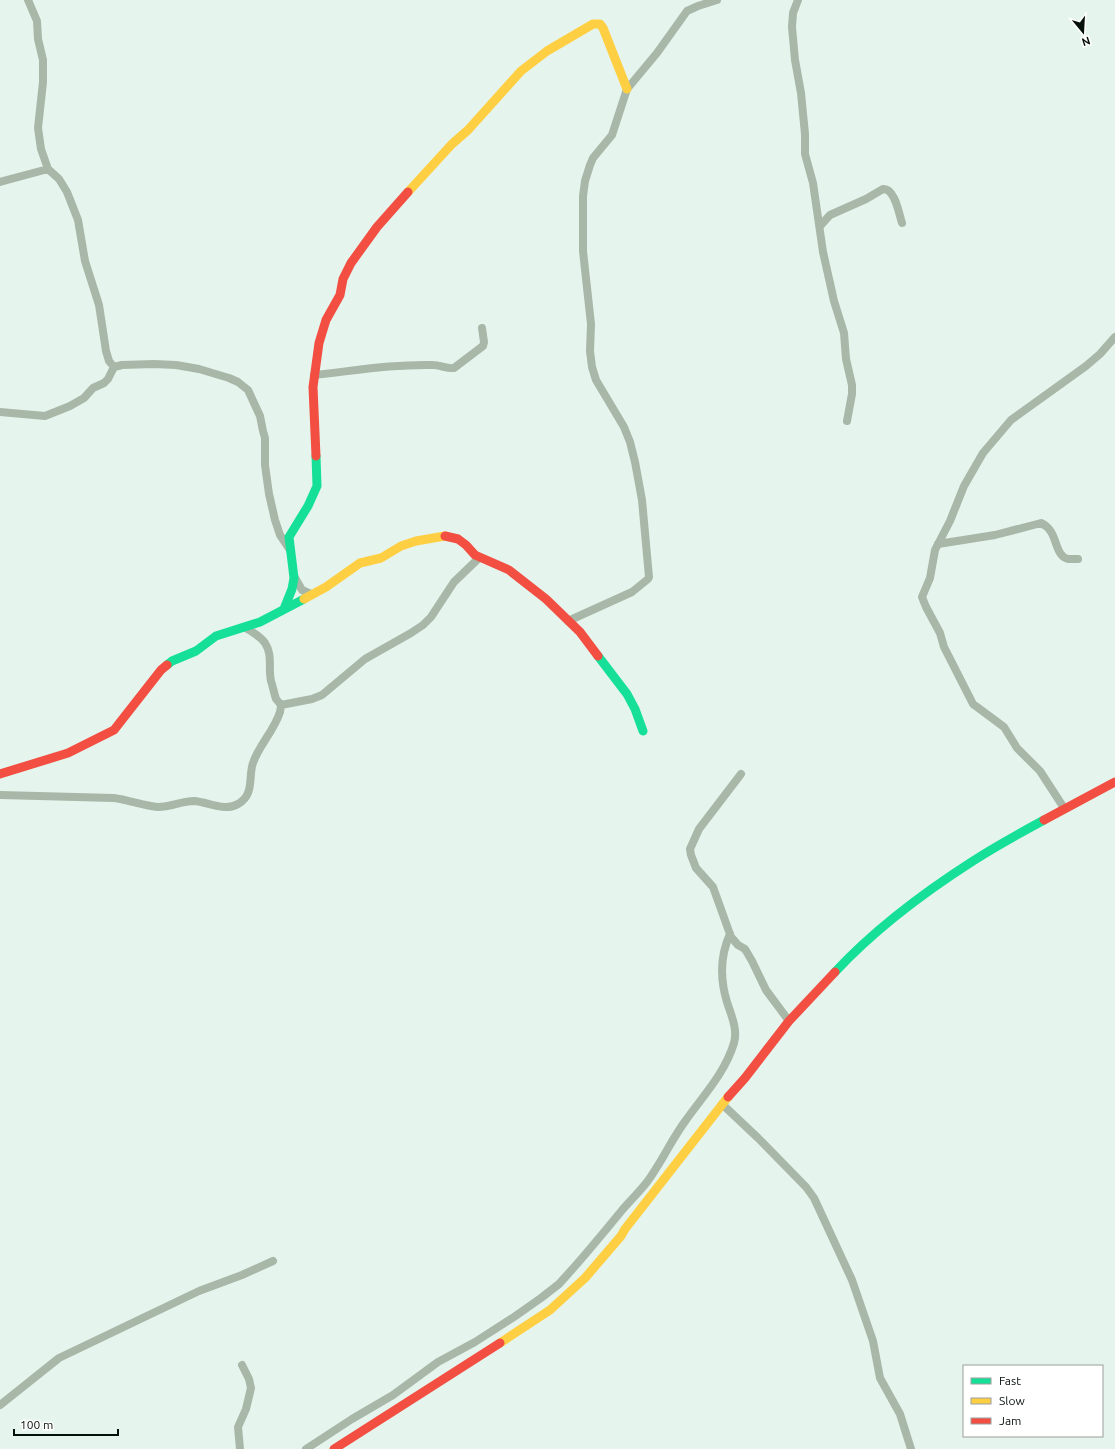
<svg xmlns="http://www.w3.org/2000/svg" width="1115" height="1449" viewBox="0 0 1115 1449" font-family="Ubuntu,sans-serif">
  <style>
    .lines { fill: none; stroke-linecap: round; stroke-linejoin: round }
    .street { stroke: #a8b7a7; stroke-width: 8 }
    .fast { stroke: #16e098; stroke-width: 9 }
    .slow { stroke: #ffcf43; stroke-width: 9 }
    .jam { stroke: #f24e42; stroke-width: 9 }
  </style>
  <rect width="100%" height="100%" fill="#e5f5ed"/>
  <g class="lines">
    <path class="street" d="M 28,0 L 37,21 L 38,39 L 43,60 L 43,82 L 38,128 L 41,149 L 48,169 L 59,179 L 67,192 L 78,220 L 85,261 L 99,305 L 106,351 L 109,361 L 114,367
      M 798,0 L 793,13 L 792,27 L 795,60 L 801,93 L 805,134 L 805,154 L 813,183 L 823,252 L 834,301 L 844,333 L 846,359 L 852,385 L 852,394 L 847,421
      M 0,182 L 48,169
      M 820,226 L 830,215 L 866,199 L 883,189 C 895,188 899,214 902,223
      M 314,375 C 353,371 393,364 433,365 C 440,365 447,369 454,368 L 483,346 L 484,342 L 482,328
      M 0,412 L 45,416 L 70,406 L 84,398 L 93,388 L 104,383 L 108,379 L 114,367 L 122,365 L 154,364 L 176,365 L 199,369 L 229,378 L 238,382 L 248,390 L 260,416 L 263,431 L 265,438 L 265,465 L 269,494 L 275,520 L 280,535 L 290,550
      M 938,544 L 995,535 L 1041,523 C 1059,531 1053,555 1068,559 C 1071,559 1075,559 1078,559
      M 294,576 L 302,590 L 311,594
      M 568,621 L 632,592 L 648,579 L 649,577 L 642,500 L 635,462 L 630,442 L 624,427 L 596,380 L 592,367 L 590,351 L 591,324 L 583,251 L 583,196 L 585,181 L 590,165 L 593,158 L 612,135 L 627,89 L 657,53 L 687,11 L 698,6 L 717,0
      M 281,705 L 312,699 L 322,695 L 365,659 L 411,633 L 423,625 L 431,617 L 454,582 L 479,558
      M 741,774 L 699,829 L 690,849 L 691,855 L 696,868 L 713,887 L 731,937 L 738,945 L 745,949 L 752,961 L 766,990 L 789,1021
      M 0,795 L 114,798 C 129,800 144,806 158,807 C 171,807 182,801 194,801 C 208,802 225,812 238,804 C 255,794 248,777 253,763 C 259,745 274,731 280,712 C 280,711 281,708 281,706 C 280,703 278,701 276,699 C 274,693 273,687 271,681 C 268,668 273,655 265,643 C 260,636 251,631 244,627
      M 1064,808 L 1040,771 L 1017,748 L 1004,727 L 973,704 L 944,647 L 940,633 L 926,607 L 922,597 L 930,578 L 935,550 L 950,521 L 964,486 L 983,453 L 1011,420 L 1086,366 L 1100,354 L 1115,337
      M 722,1104 L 758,1138 L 806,1187 L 814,1198 L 852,1280 L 873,1341 L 880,1378 L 900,1414 L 911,1449
      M 0,1405 L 59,1358 L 199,1291 L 242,1275 L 273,1261
      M 240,1449 L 238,1427 L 246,1409 L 251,1388 L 249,1379 L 242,1365
      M 306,1449 L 352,1419 L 393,1395 L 438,1362 L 475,1342 L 514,1317 L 541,1298 L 559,1284 L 568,1274 C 587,1253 605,1231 623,1209 C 631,1200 640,1191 647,1182 C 662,1162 671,1140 686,1120 C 703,1096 725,1073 734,1043 C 738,1029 731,1015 727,1002 C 720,979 720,956 730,934"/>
    <path class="fast" d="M 284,609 L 292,589 L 294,578 L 289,537 L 308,506 L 317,486 L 316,456
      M 598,656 L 627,694 L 635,709 L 643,731
      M 167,665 L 172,661 L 196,651 L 216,636 L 260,622 L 304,599
      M 835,972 C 875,929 923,893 973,861 C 996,846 1020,833 1044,820"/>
    <path class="slow" d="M 408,192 L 452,144 L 468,130 L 521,71 L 547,51 L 593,24 L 600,24 L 603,28 L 627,89
      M 304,599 L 326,587 L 360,563 L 381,558 L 401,546 L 416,541 L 445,536
      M 500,1343 L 550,1310 L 585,1278 L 621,1236 L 625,1229 L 728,1097"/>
    <path class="jam" d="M 316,456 L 313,387 L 319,343 L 326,320 L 340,295 L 343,279 L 351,263 L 377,227 L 408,192
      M 445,536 L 458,539 L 466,545 L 475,555 L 509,570 L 546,599 L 580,632 L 598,656
      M 0,774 L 68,753 L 114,730 L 161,670 L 167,665
      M 1044,820 L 1115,782
      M 728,1097 L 745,1078 L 789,1021 L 835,972
      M 334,1449 L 500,1343"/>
  </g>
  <rect x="963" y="1365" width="140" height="72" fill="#ffffff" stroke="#9b9f9d"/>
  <rect x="971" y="1378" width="20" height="6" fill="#16e098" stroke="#9b9f9d"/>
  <text x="999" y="1385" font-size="12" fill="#06100b">Fast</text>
  <rect x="971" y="1398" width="20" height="6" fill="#ffcf43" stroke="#9b9f9d"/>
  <text x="999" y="1405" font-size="12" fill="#06100b">Slow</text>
  <rect x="971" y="1418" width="20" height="6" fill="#f24e42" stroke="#9b9f9d"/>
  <text x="999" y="1425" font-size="12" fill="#06100b">Jam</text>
  <g transform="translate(1083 32) rotate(162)" stroke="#ffffff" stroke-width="3" paint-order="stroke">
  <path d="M0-3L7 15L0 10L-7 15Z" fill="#06100b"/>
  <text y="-6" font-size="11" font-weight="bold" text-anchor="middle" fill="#06100b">N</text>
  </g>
  <path d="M14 1429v6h104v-6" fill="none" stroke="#06100b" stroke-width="2"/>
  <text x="20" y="1429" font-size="12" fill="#06100b" stroke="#ffffff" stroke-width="3" paint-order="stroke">100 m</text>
</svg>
